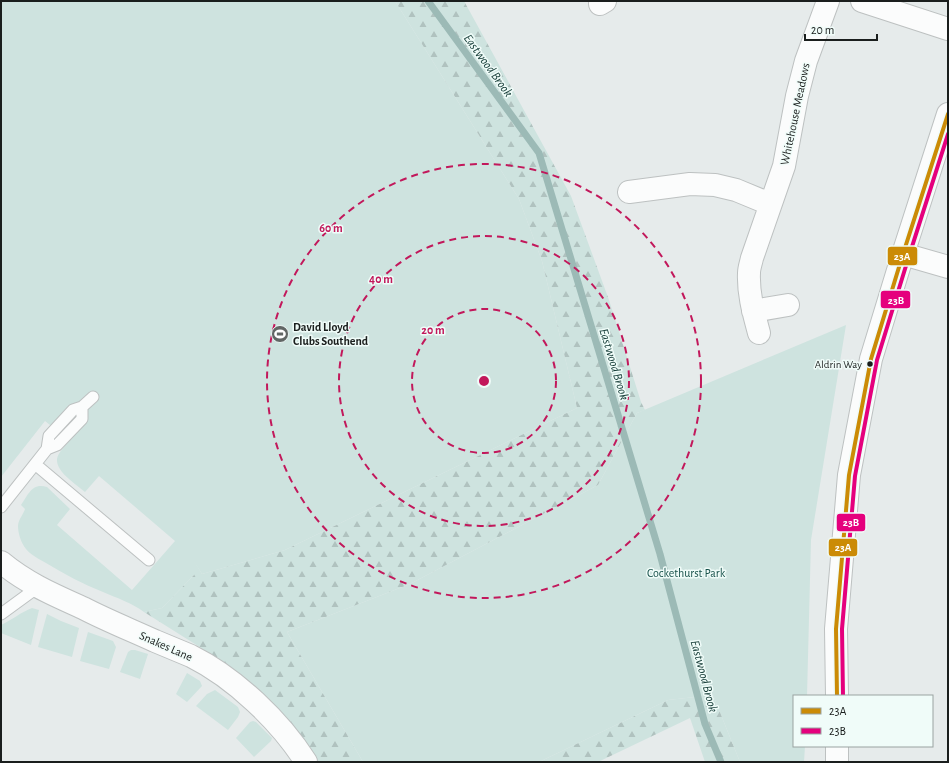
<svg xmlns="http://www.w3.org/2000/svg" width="949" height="763" viewBox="0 0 949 763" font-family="'Alegreya Sans',sans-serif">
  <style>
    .green { fill: #cee3df }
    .forest { fill: url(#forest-firs) }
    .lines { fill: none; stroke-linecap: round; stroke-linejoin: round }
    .stream { stroke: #9cbab6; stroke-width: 7 }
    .service-casing { stroke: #bdc1c1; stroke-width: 13 }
    .minor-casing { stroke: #bdc1c1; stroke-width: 24 }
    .tertiary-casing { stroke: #bdc1c1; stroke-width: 24 }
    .service { stroke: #fbfcfc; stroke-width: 11 }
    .minor { stroke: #fbfcfc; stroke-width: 22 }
    .tertiary { stroke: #fbfcfc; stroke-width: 22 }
    .bus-1-casing { stroke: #f0fcf9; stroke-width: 7 }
    .bus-2-casing { stroke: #f0fcf9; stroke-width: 7 }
    .bus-1 { stroke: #cb8b06; stroke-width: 4 }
    .bus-2 { stroke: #e5007d; stroke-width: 4 }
    .ring { fill: none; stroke: #c2185b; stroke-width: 2; stroke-dasharray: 7 5 }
    .bus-dot { fill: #1a1e1d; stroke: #f0fcf9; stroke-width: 1.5 }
    .labels { text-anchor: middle; stroke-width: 3; stroke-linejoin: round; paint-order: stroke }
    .bus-label { font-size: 11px; fill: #1a1e1d; stroke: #f0fcf9; text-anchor: end }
    .street-label { font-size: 12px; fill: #1a1e1d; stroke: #f0fcf9 }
    .poi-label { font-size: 12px; font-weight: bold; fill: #1a1e1d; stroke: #f0fcf9; text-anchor: start }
    .park-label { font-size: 12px; fill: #17514a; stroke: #f0fcf9 }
    .water-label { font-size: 13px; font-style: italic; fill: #143b36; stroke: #f0fcf9 }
    .centre { fill: #c2185b; stroke: #f0fcf9; stroke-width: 2 }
    .ring-label { font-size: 12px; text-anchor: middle; font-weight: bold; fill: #c2185b; stroke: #f0fcf9; stroke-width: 3; stroke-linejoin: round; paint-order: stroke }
    .line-badge { stroke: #f0fcf9; stroke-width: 1.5 }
    .badge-label { font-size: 11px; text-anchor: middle; font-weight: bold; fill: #fff }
  </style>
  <defs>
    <pattern id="forest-firs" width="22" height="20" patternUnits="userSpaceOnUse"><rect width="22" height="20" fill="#cee3df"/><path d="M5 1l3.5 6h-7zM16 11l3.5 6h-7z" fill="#b0c2bf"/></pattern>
  </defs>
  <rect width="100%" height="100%" fill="#e6ebeb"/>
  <path class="green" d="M 1,1 L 395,1 L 519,199 L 542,261 L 577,408 L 285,550 L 202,574 L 194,562 L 194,575 L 162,608 L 144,612 C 132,603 117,598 103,592 C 83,584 64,574 46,563 C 39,559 31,555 26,549 C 21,543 18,533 18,526 C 18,520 23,515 25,509 L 21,505 C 28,495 32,482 47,487 L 70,509 L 57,525 L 132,590 L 175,541 L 99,476 L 85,492 C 76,484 56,472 57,459 C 58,452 66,446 69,440 L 45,421 L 1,477 Z
    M 846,325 L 811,540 L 807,696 L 794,696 L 794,746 L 805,746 L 804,762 L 740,762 L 713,695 L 668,700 L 539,762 L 363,762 L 287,632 L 410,584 L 598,485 L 637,413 Z
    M 32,608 L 39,610 L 31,645 L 1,633 L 1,625 C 12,620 21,612 32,608 Z
    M 47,614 L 61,621 L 79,628 L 72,657 L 38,647 Z
    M 88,632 L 113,641 L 116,647 L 109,669 L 80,661 Z
    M 131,650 L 135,650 L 148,654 L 140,679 L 120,672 L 128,652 Z
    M 187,673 L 200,681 L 202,686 L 187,702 L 176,694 Z
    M 215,690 L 238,707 L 240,712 L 238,717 L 228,730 L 196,706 L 207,694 Z
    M 253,721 L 256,722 L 272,738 L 271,741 L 254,757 L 236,738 L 250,722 Z"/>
  <path class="forest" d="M 395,1 L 464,1 L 571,196 L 609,300 L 641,402 L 645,410 L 637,413 L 598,485 L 410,584 L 287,632 L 363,762 L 319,762 L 284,715 L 253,687 L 214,656 L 144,612 L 162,608 L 194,575 L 194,561 L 202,574 L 285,550 L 577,408 L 542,261 L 519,199 Z
    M 713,695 L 740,762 L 705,762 L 690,718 L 598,762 L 539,762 L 668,700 Z"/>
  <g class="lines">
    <path class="stream" d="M 428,1 L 539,153 L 660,554 L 705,724 L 721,762"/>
    <g class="service-casing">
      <path id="service" d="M 47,449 L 57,445 L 82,419 L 82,407
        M 35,464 L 149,560
        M 1,507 L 47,449 L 49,436 L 73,410 L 82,407 L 93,397
        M 1,614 L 38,587"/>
    </g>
    <g class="minor-casing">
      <path id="minor" d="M 862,1 L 948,29
        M 600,4 L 605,1
        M 629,192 L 690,184 L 715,185 L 736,190 L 770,204
        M 903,254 L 948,267
        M 753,311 L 788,305
        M 759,333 C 754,314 748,294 749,273 C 749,268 751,263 752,258 L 784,166 L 797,96 L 806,61 L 828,1"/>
    </g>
    <g class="tertiary-casing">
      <path id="tertiary" d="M 1,562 C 26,583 54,595 83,608 C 106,620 131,630 155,641 C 167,646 179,651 191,656 C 235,678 280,721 306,762
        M 837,696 L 836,629 L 849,475 L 871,359 L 903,254 L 948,114
        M 837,762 L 837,746"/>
    </g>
    <use href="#service" class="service"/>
    <use href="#minor" class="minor"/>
    <use href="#tertiary" class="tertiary"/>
    <g class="bus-1-casing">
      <path id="bus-1" d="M 837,696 L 836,629 L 849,475 L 871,359 L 903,254 L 948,114"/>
    </g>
    <g class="bus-2-casing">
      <path id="bus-2" d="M 843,696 L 842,629 L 855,476 L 877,360 L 909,256 L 948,134"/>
    </g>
    <use href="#bus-1" class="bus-1"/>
    <use href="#bus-2" class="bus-2"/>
  </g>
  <g class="ring">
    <circle cx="484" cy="381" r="72"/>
    <circle cx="484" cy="381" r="145"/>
    <circle cx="484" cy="381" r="217"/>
  </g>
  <defs>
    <g id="stadium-disc" transform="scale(0.9)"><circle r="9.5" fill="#616665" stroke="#f0fcf9"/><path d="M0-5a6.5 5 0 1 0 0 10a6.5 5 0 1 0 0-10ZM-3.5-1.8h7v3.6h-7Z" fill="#fff"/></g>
  </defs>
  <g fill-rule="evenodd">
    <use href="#stadium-disc" x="280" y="334"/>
  </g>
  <circle class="bus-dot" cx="870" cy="364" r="3.5"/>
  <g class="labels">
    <g class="bus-label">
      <text x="862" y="368">Aldrin Way</text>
    </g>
    <g class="street-label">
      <text transform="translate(795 114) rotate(-78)" y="4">Whitehouse Meadows</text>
      <text transform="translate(166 646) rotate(24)" y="4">Snakes Lane</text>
    </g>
    <g class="poi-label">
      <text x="293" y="331">David Lloyd<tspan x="293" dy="14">Clubs Southend</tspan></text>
    </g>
    <g class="park-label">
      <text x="686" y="577">Cockethurst Park</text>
    </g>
    <g class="water-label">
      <text transform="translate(489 65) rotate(54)" y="5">Eastwood Brook</text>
      <text transform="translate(615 364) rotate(73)" y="5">Eastwood Brook</text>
      <text transform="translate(705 676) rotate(75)" y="5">Eastwood Brook</text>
    </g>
  </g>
  <circle cx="484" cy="381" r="6" class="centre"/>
  <g class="ring-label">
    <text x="331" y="232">60 m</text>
    <text x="381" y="283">40 m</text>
    <text x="433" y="334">20 m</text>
  </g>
  <g class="line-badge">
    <rect x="887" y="246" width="31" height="20" rx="4" fill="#cb8b06"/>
    <rect x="880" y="290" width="31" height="19" rx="4" fill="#e5007d"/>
    <rect x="836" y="513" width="30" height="19" rx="4" fill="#e5007d"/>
    <rect x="828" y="538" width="30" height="19" rx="4" fill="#cb8b06"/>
  </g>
  <g class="badge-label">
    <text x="902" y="260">23A</text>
    <text x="896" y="304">23B</text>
    <text x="851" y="526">23B</text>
    <text x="843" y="551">23A</text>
  </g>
  <rect width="949" height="763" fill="none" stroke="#1a1e1d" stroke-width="4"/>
  <rect x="793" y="695" width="140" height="52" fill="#f0fcf9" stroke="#9aa3a1"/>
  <rect x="801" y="708" width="20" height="6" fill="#cb8b06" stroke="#9aa3a1"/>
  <text x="829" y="715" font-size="12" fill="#1a1e1d">23A</text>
  <rect x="801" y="728" width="20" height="6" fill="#e5007d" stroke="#9aa3a1"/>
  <text x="829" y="735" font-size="12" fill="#1a1e1d">23B</text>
  <path d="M805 34v6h72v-6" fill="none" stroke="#1a1e1d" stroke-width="2"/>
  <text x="811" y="34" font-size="12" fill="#1a1e1d" stroke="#f0fcf9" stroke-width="3" paint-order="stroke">20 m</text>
</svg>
